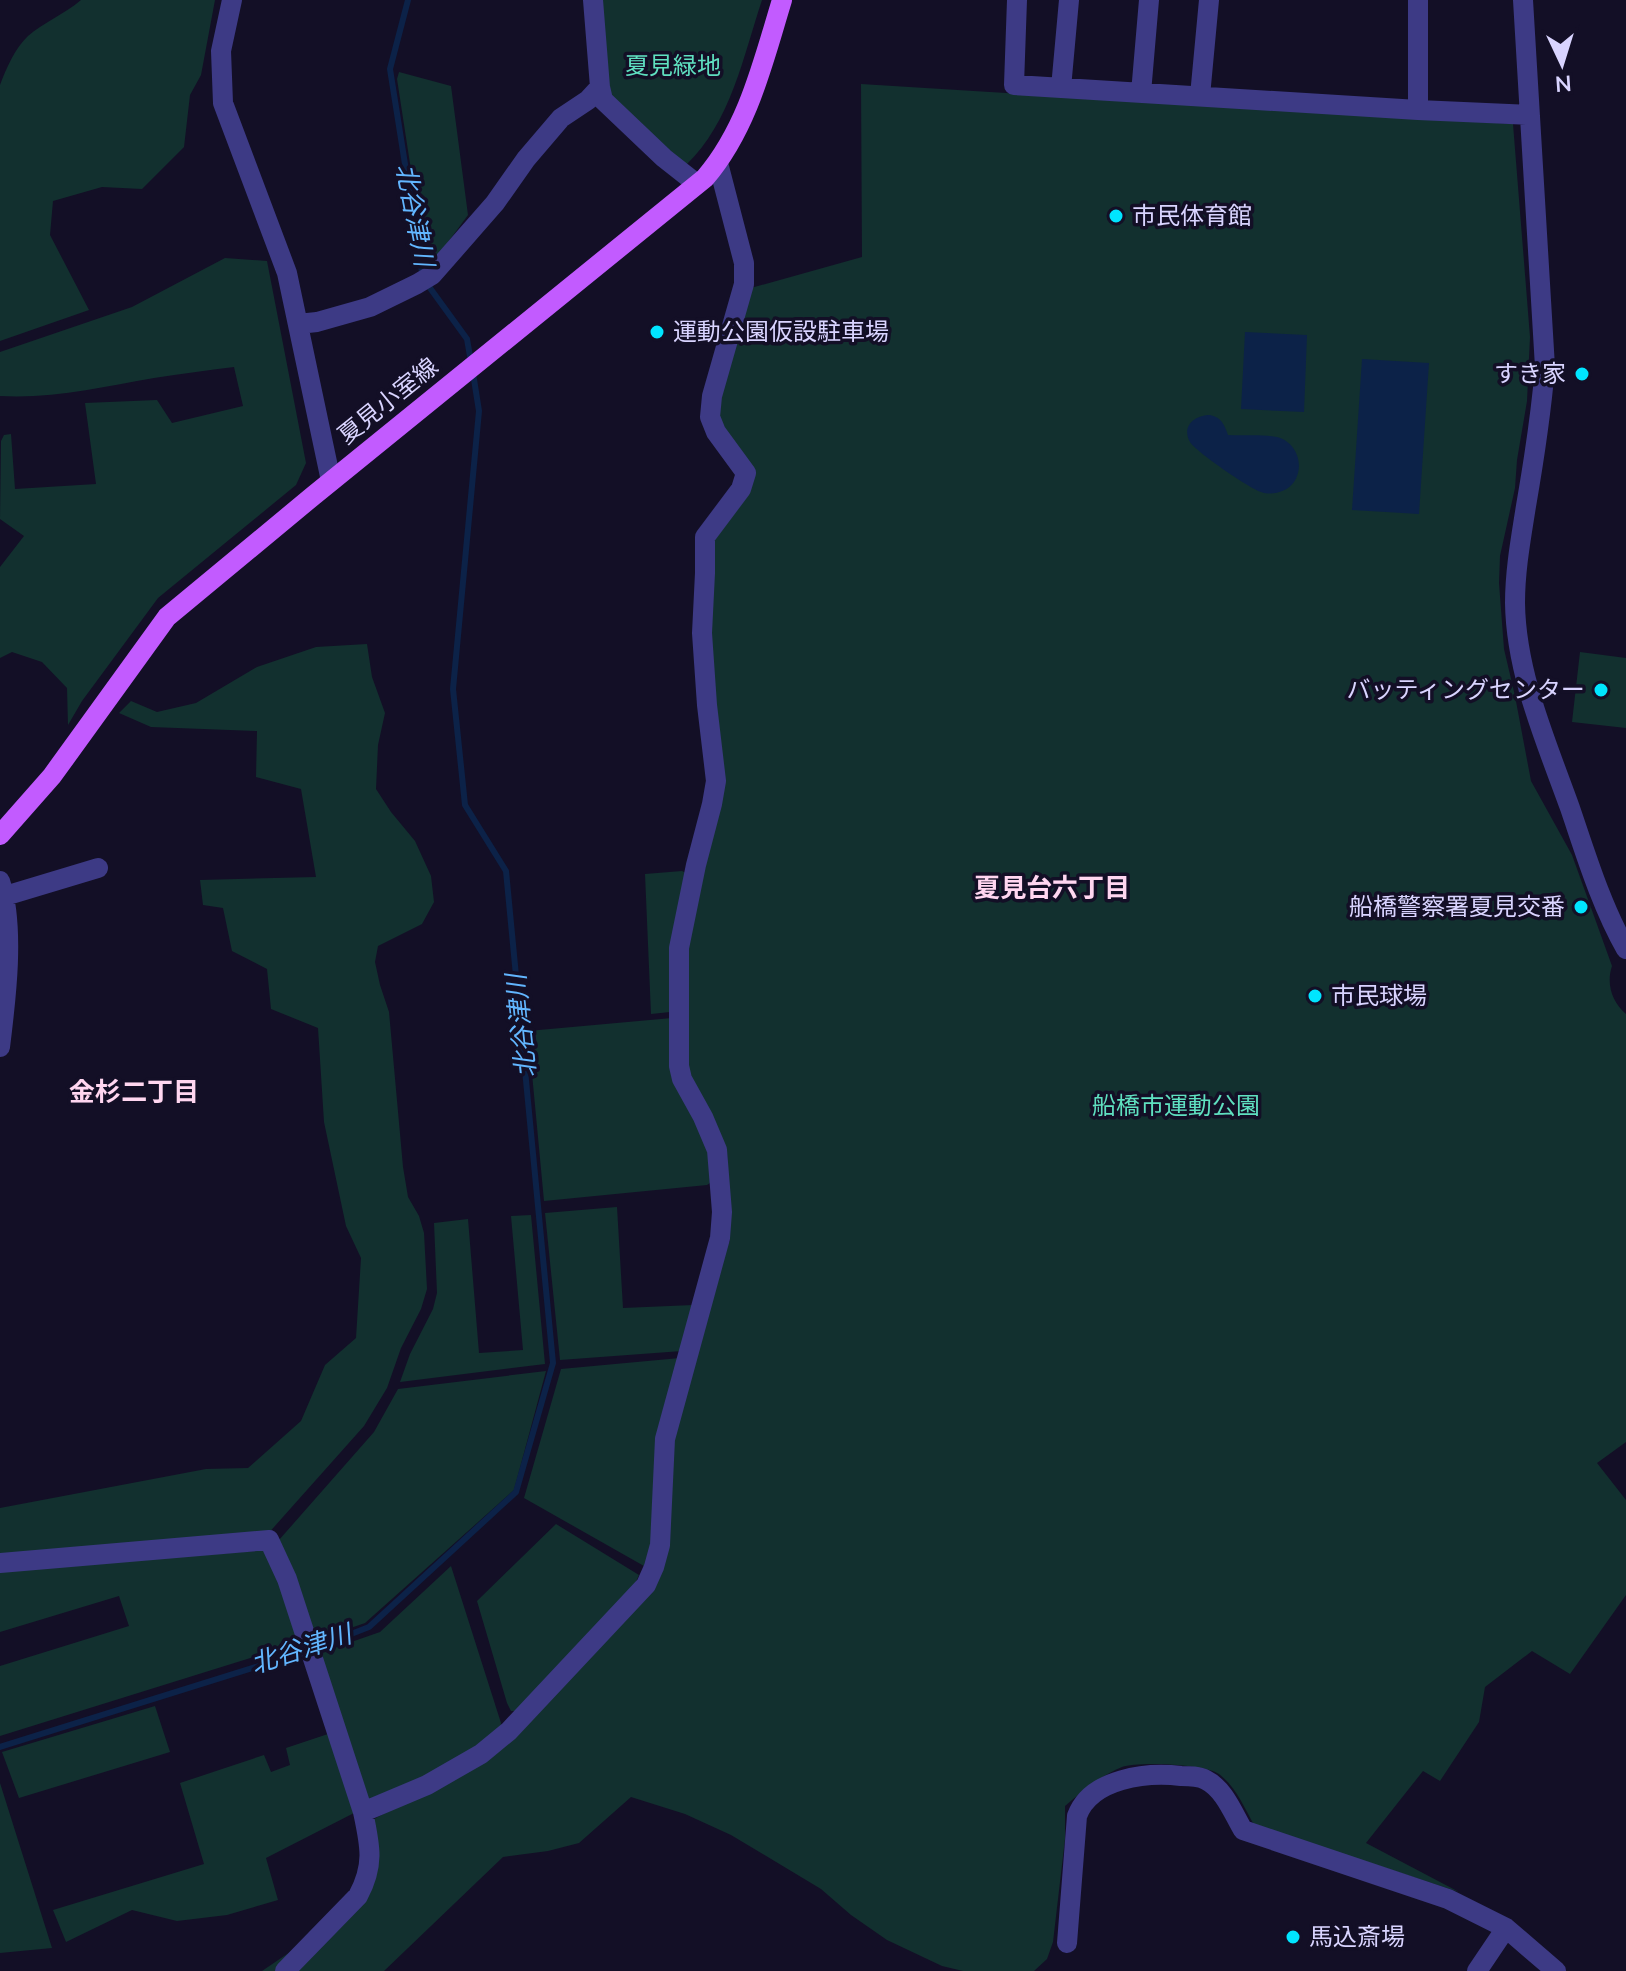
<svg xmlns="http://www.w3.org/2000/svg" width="1626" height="1971" viewBox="0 0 1626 1971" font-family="'Nunito Sans','Noto Sans JP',sans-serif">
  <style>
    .green { fill: #12302f }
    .water { fill: #0c2248 }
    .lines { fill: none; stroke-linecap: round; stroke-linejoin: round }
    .stream { stroke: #0c2248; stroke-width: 6 }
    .minor { stroke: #3d3a85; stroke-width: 20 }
    .major { stroke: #c25bff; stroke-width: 20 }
    .poi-dot { fill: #00e5ff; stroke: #130f26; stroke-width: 3 }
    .labels { text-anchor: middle; stroke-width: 7; stroke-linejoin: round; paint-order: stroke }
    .park-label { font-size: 24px; fill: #5fe0c0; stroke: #130f26 }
    .poi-label { font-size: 24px; fill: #d9d4ff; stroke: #130f26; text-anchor: start }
    .street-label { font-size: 24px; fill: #d9d4ff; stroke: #130f26 }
    .water-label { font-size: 26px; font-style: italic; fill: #62b6ff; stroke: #130f26 }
    .neighbourhood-label { font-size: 26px; font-weight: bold; fill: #ffd6f0; stroke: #130f26 }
  </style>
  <rect width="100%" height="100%" fill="#130f26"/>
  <path class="green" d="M 81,0 L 215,0 L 201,75 L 190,95 L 184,147 L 142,189 L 102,187 L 53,201 L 50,235 L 89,310 L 0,341 L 0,85 C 6,69 15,48 28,36 C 44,22 65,14 81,0 Z
    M 601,0 L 762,0 C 743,57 731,122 686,165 L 610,96 Z
    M 399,72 L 451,86 L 468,215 L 440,253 L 425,261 L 397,79 Z
    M 861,84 L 1513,124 L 1530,337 L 1527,401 L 1517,460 L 1515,488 L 1500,556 L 1499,583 L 1504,649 L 1515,696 L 1531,781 L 1572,855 L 1612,966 C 1606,984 1612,1002 1626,1014 L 1626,1442 L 1597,1463 L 1626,1500 L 1626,1595 L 1570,1674 L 1532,1651 L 1485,1687 L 1479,1722 L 1440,1781 L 1423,1771 L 1366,1843 L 1459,1892 L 1254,1825 C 1244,1807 1236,1787 1219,1774 C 1206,1764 1137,1761 1122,1767 C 1100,1776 1083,1791 1065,1806 L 1065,1839 L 1053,1942 L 1047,1959 L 1034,1971 L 963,1971 L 942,1966 L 887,1940 L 851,1915 L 821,1889 L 731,1835 L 685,1814 L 631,1797 L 579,1843 L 548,1851 L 503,1857 L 384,1971 L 262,1971 L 349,1912 L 374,1819 L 473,1766 L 657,1583 L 671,1440 L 719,1260 L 730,1241 L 727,1154 L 687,1072 L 688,941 L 717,809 L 708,635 L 713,541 L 743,497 L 714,414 L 751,288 L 862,257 Z
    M 225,258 L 267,261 L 306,463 L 296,485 L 158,598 L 82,701 L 68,725 L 67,688 L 42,662 L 12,652 L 0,658 L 0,567 L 24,536 L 0,519 L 1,441 L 4,435 L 11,434 L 15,489 L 96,484 L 85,403 L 157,400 L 172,423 L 243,406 L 234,367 C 207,370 181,374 154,378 C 103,387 52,399 0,396 L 0,352 L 132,307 Z
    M 367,644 L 372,677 L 385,713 L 378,745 L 376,789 L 391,812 L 415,841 L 431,876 L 434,902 L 422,924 L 378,946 L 375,962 L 380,985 L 389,1012 L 403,1167 L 408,1197 L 419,1216 L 424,1233 L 427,1289 L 421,1309 L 401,1348 L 387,1388 L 364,1426 L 266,1536 L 0,1555 L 0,1508 L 206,1469 L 248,1468 L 301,1421 L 325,1365 L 356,1338 L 361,1258 L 346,1226 L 324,1122 L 318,1028 L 271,1009 L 267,969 L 232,951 L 223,908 L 203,905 L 200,880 L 316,877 L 301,789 L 256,777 L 257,731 L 151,727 L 119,713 L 131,701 L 157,712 L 196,703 L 257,667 L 316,647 Z
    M 1580,652 L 1626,658 L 1626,728 L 1572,722 Z
    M 682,871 L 688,874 L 670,1012 L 651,1014 L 645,874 Z
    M 672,1018 L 712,1154 L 713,1181 L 707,1185 L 544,1201 L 528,1031 Z
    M 617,1207 L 623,1308 L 693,1305 L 682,1351 L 560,1360 L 545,1213 Z
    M 531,1215 L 545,1364 L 400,1382 L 410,1354 L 433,1309 L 437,1293 L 434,1223 L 468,1219 L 479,1353 L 523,1350 L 511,1216 Z
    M 680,1358 L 651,1557 L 644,1566 L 524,1498 L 561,1369 Z
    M 546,1371 L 514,1490 L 365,1623 L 316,1640 L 279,1540 L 374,1432 L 398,1389 Z
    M 556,1524 L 639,1575 L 634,1586 L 517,1711 L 511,1711 L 507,1703 L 477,1601 Z
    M 268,1550 L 302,1642 L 0,1736 L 0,1666 L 129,1626 L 119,1596 L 0,1632 L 0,1570 Z
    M 451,1566 L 501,1723 L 500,1731 L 459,1762 L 371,1803 L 364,1800 L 317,1654 L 380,1632 Z
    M 155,1706 L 170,1752 L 19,1798 L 2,1752 Z
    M 331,1733 L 354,1813 L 266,1858 L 278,1900 L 227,1915 L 177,1921 L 132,1910 L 66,1942 L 53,1910 L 204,1864 L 180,1783 L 264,1755 L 271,1772 L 290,1765 L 286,1748 Z
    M 0,1783 L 52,1948 L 0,1953 Z"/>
  <path class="water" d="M 1245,332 L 1307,335 L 1304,412 L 1241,409 Z
    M 1362,359 L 1429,363 L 1419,514 L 1352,510 Z
    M 1210,415 C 1222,418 1224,424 1228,435 C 1243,436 1262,434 1277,437 C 1297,442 1305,466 1294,482 C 1287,492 1272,496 1261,492 C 1249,488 1195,451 1190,442 C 1181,426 1195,415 1210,415 Z"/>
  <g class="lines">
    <path class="stream" d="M 408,0 L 390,69 L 422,272 L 430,288 L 467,339 L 471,362
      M 0,1747 L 310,1650 L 369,1627 L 516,1492 L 553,1363 L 506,871 L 465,805 L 453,689 L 479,411 L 473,373"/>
    <path class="minor" d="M 232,0 L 221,51 L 223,103 L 287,273 L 331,481
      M 1017,0 L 1014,85 L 1418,110 L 1530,115
      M 1418,0 L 1418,110
      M 1523,0 L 1545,367 C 1541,414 1534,460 1526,506 C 1521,538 1515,570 1515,603 C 1516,674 1546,741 1570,808 C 1586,855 1601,905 1626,949
      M 600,87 L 603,100 L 664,158 L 697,184
      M 1061,88 L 1069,0
      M 1141,93 L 1149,0
      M 1200,96 L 1209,0
      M 298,324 L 317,322 L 370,307 L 417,284 L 432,275 L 495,203 L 526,159 L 561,118 L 588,100 L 600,87 L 593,0
      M 0,881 C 15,927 6,999 0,1047
      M 5,896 L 98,868
      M 0,1563 L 269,1540 L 287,1579 L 363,1812
      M 1067,1943 L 1077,1816 C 1091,1778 1147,1772 1181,1776 C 1189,1776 1199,1776 1206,1780 C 1224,1789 1233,1813 1243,1830 L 1448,1899 L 1506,1928 L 1556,1971
      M 285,1971 L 358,1896 C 375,1865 370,1845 363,1812 L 427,1785 L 481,1754 L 509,1731 L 646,1585 L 654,1567 L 660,1545 L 665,1439 L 720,1238 L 722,1212 L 717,1150 L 703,1117 L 682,1079 L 679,1066 L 679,948 L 696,865 L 712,804 L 716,781 L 707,705 L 702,633 L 705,573 L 705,537 L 741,489 L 746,473 L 716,432 L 710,417 L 712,396 L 744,284 L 744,263 L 718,163
      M 1477,1971 L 1506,1928"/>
    <path class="major" d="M 0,835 L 52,776 L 167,617 L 313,496 L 705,178 C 748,128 763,62 782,0"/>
  </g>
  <g class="poi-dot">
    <circle cx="1116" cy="216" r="8"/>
    <circle cx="657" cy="332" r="8"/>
    <circle cx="1582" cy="374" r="8"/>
    <circle cx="1601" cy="690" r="8"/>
    <circle cx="1581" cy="907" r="8"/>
    <circle cx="1315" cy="996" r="8"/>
    <circle cx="1293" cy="1937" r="8"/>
  </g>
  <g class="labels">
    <g class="park-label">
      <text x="673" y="74">夏見緑地</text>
      <text x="1176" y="1114">船橋市運動公園</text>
    </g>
    <g class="poi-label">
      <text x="1132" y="224">市民体育館</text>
      <text x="673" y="340">運動公園仮設駐車場</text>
      <text x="1566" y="382" text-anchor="end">すき家</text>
      <text x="1585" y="698" text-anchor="end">バッティングセンター</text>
      <text x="1565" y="915" text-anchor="end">船橋警察署夏見交番</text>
      <text x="1331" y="1004">市民球場</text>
      <text x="1309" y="1945">馬込斎場</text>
    </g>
    <g class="street-label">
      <text transform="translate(388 401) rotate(-39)" y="8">夏見小室線</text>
    </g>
    <g class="water-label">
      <text transform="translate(415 215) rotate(79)" y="9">北谷津川</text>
      <text transform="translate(521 1026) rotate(-96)" y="9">北谷津川</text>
      <text transform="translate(301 1649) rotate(-18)" y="9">北谷津川</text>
    </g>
    <g class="neighbourhood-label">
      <text x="1052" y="897">夏見台六丁目</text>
      <text x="134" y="1101">金杉二丁目</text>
    </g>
  </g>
  <g transform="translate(1562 64) rotate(176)" stroke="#130f26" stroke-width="6" paint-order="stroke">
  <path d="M0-6L14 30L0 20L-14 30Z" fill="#d9d4ff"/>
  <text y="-12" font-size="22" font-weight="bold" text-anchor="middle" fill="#d9d4ff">N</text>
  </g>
</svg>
